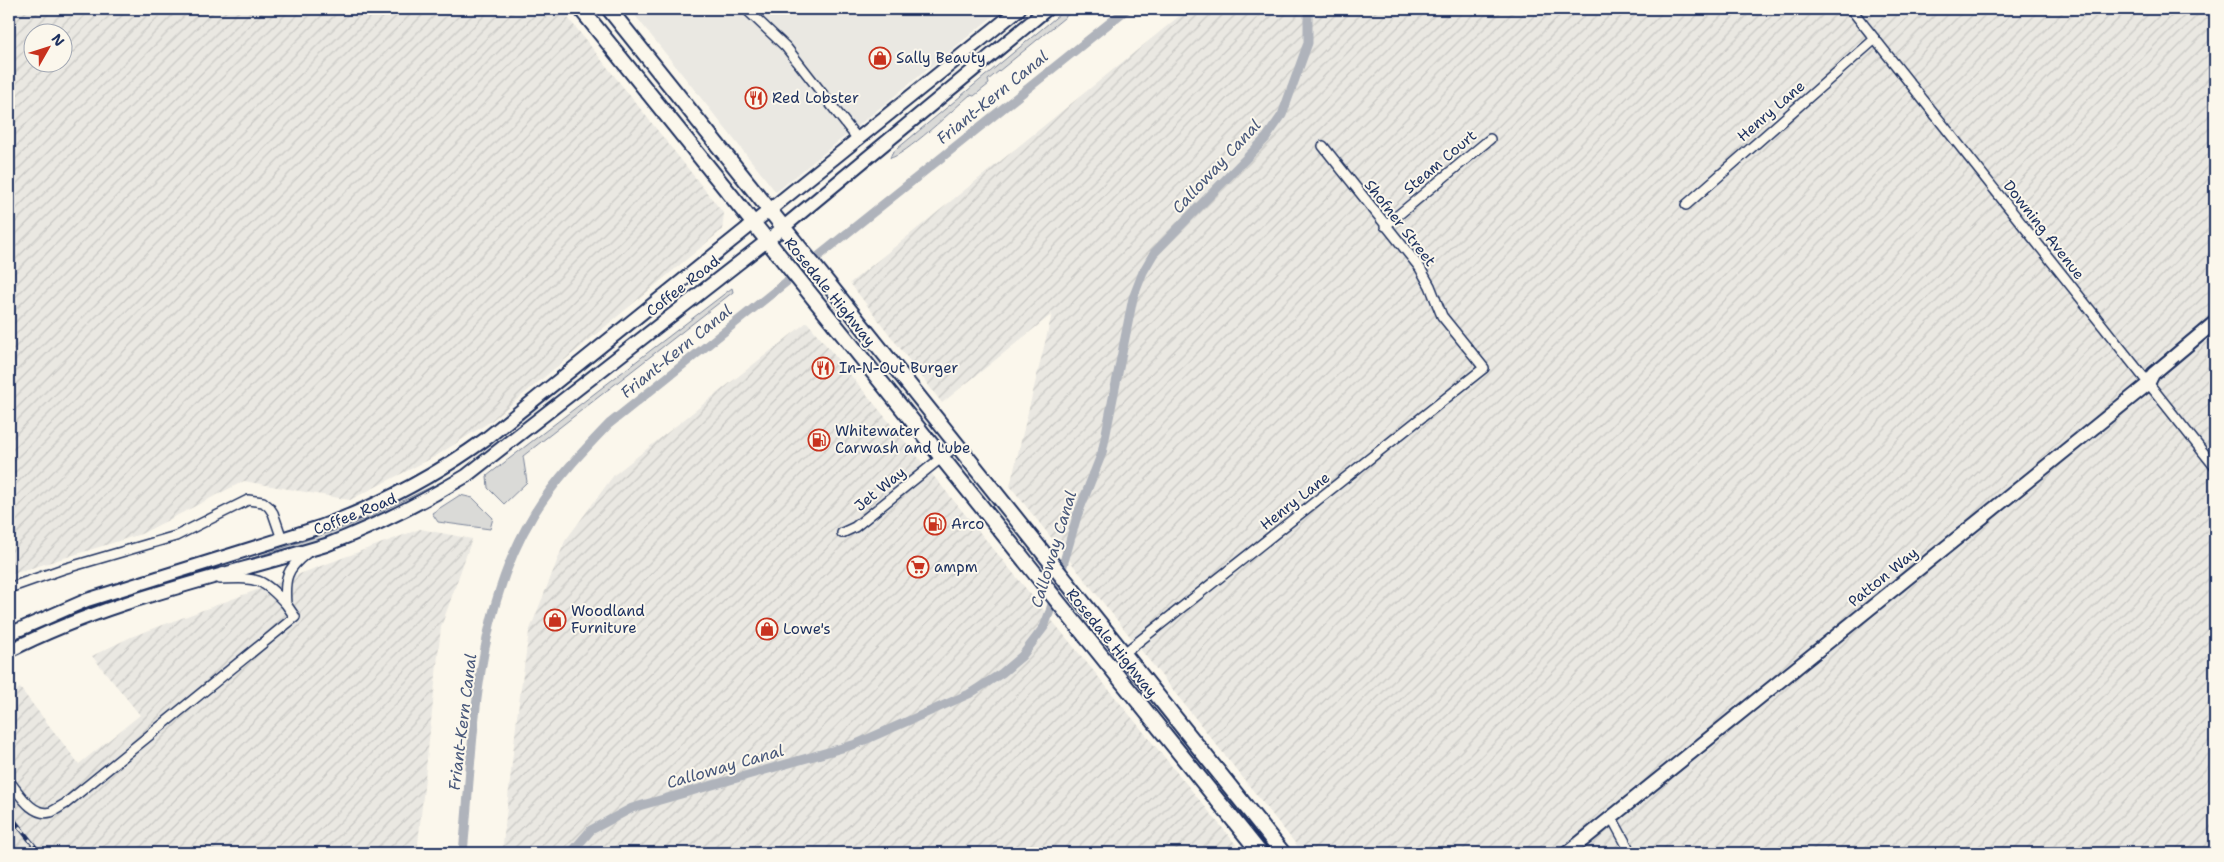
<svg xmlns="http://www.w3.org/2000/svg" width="2224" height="862" viewBox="0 0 2224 862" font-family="'Shantell Sans',sans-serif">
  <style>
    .built { fill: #eae8e2 }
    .industrial { fill: url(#industrial-furrows); fill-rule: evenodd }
    .grass { fill: #dadad7; stroke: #7a849a }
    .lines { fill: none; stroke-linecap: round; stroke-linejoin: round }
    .canal { stroke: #afb3bb; stroke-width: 9 }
    .street-casing { stroke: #1b2f5e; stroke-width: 12 }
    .secondary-casing { stroke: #1b2f5e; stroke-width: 16 }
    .primary-casing { stroke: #1b2f5e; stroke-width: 18 }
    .street { stroke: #fbf7ec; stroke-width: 9 }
    .secondary { stroke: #fbf7ec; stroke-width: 12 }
    .primary { stroke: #fbf7ec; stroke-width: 14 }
    .rail-casing { stroke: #1b2f5e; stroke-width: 4.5 }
    .rail { stroke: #fbf7ec; stroke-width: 2.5; stroke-dasharray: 8; stroke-linecap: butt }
    .labels { text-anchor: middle; stroke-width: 4; stroke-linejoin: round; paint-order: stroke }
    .poi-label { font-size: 15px; fill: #1b2f5e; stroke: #fbf7ec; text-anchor: start }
    .street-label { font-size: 15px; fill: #1b2f5e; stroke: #fbf7ec }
    .water-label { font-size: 16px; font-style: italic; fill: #47577a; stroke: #fbf7ec }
  </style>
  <defs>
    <pattern id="industrial-furrows" width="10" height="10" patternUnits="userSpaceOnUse" patternTransform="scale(1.25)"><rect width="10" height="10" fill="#eae8e2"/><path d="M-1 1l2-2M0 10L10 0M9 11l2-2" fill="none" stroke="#c8c7c4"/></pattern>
  </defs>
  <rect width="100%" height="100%" fill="#fbf7ec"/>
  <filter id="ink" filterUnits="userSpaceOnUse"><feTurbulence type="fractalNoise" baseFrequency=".02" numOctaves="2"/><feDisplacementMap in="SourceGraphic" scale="10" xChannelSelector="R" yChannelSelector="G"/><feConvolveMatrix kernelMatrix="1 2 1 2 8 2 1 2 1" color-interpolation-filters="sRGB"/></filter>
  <g filter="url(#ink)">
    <path class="built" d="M 630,9 L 1002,9 L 776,192 Z"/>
    <path class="industrial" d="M 9,9 L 561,9 L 724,214 L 722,230 L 491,421 L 436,456 L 350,500 L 244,481 L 141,534 L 9,575 ZM 32,32 L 62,32 L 62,62 L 32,62 Z
      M 1188,9 L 2215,9 L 2215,853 L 1303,853 L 1010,486 L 1052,314 L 942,403 L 850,283 Z
      M 807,322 L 1243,853 L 502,853 L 517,717 L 529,632 L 565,541 L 614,475 Z
      M 420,529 L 472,539 L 441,627 L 417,853 L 9,853 L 9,695 L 20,688 L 79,764 L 140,715 L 92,656 L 131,637 Z"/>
    <path class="grass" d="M 1066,9 L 1075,9 L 988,80 L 989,84 L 974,96 L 970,95 C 957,106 903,157 890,158 L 892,153 Z
      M 732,288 L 733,292 L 523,456 L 527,482 L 504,504 L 488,488 L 487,476 L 492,472 Z
      M 451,477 L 452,479 L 374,521 L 306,546 L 214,571 L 342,528 L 368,518 Z
      M 460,495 L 473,498 L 493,518 L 490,529 L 438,522 L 432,513 Z"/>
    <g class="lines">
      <path class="canal" d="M 463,853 C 474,741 473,613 534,514 C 555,480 582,452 609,424 L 1127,9
        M 571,853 L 591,830 L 632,808 L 856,744 L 969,694 L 1002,673 L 1022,656 L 1044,627 L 1050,611 L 1077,516 L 1102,453 L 1133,298 L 1143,272 L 1154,253 L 1266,138 L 1282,115 L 1308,43 L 1308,9"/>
      <g class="street-casing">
        <path id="street" d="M 746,9 L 786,47 L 857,138
          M 1851,9 L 2215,467
          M 1686,205 L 1875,39
          M 1385,226 L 1490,139
          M 842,533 L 855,527 L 956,446
          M 220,579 C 255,578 261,576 286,604 C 284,579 286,569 307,553
          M 9,588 L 63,569 L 176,536 L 248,500 L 263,502 L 269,507 L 273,513 L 282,539
          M 1123,654 L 1484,368 L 1442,316 L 1430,286 L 1420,268 L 1323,146
          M 9,781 C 19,793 32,817 51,812 C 56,810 61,806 65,804 L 295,617 L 286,604
          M 1612,818 L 1631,853"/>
      </g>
      <g class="secondary-casing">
        <path id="secondary" d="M 9,634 L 87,600 L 320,527 C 380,505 435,476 487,438 L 1019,9
          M 9,651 C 108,600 220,577 326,545 C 376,526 421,503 466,476 L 768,240 L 1047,9
          M 1567,853 L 2148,384 L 2153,374 L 2215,322"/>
      </g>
      <g class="primary-casing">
        <path id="primary" d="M 581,9 L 1260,853
          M 609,9 L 1283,853"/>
      </g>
      <use href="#street" class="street"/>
      <use href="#secondary" class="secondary"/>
      <use href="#primary" class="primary"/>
      <g class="rail-casing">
        <path id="rail" d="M 9,814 L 40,853"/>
      </g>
      <use href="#rail" class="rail"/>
    </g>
  </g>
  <defs>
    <g id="shop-ring" transform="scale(1.125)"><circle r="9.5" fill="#fbf7ec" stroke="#c8321e" stroke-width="1.5"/><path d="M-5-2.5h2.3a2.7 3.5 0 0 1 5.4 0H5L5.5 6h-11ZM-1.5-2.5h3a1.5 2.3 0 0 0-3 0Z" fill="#c8321e"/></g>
    <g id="restaurant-ring" transform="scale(1.125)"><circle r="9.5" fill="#fbf7ec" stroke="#c8321e" stroke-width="1.5"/><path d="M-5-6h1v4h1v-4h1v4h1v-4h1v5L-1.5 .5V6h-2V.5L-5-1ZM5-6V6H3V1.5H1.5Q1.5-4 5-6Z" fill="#c8321e"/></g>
    <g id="fuel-ring" transform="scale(1.125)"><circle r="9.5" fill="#fbf7ec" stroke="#c8321e" stroke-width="1.5"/><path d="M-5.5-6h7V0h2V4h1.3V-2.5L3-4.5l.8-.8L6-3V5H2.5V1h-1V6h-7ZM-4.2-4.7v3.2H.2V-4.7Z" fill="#c8321e"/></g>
    <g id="supermarket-ring" transform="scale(1.125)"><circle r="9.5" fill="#fbf7ec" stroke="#c8321e" stroke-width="1.5"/><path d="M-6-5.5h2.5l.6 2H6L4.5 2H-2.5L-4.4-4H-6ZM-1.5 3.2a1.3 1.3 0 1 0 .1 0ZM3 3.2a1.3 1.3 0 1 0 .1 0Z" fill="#c8321e"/></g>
  </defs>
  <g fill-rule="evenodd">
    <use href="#shop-ring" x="880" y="58"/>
    <use href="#restaurant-ring" x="756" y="98"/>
    <use href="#restaurant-ring" x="823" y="368"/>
    <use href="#fuel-ring" x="819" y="440"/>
    <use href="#fuel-ring" x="935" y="524"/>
    <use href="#supermarket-ring" x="918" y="567"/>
    <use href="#shop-ring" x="555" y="620"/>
    <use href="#shop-ring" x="767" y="629"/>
  </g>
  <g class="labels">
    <g class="poi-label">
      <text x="896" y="63">Sally Beauty</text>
      <text x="772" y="103">Red Lobster</text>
      <text x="839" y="373">In-N-Out Burger</text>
      <text x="835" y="436">Whitewater<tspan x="835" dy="17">Carwash and Lube</tspan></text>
      <text x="951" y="529">Arco</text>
      <text x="934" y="572">ampm</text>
      <text x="571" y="616">Woodland<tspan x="571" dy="17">Furniture</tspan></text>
      <text x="783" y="634">Lowe's</text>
    </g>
    <g class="street-label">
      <text transform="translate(1771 111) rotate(-41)" y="5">Henry Lane</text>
      <text transform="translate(1440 162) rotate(-40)" y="5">Steam Court</text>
      <text transform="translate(1400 223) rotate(52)" y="5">Shofner Street</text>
      <text transform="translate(2044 230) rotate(52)" y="5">Downing Avenue</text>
      <text transform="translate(683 286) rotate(-38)" y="5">Coffee Road</text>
      <text transform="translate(830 292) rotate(51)" y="5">Rosedale Highway</text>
      <text transform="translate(880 489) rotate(-39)" y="5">Jet Way</text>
      <text transform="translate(1295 501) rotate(-38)" y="5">Henry Lane</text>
      <text transform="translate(355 514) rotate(-22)" y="5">Coffee Road</text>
      <text transform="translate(1883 577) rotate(-39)" y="5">Patton Way</text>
      <text transform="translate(1112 643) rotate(51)" y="5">Rosedale Highway</text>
    </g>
    <g class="water-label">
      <text transform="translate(992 97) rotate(-39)" y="6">Friant-Kern Canal</text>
      <text transform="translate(1216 166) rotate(-47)" y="6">Calloway Canal</text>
      <text transform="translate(676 351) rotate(-39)" y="6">Friant-Kern Canal</text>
      <text transform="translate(1053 549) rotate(-73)" y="6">Calloway Canal</text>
      <text transform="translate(462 722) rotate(-83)" y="6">Friant-Kern Canal</text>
      <text transform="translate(725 766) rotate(-16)" y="6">Calloway Canal</text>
    </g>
  </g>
  <rect width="2224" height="862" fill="none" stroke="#fbf7ec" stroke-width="30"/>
  <rect x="15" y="15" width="2194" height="832" fill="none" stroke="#1b2f5e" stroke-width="2" filter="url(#ink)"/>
  <g transform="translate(48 48) rotate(51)"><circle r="24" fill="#fbf7ec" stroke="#a1a7b3"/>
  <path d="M0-4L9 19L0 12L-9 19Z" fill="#c8321e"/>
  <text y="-8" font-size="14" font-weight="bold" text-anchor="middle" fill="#1b2f5e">N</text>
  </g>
</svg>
